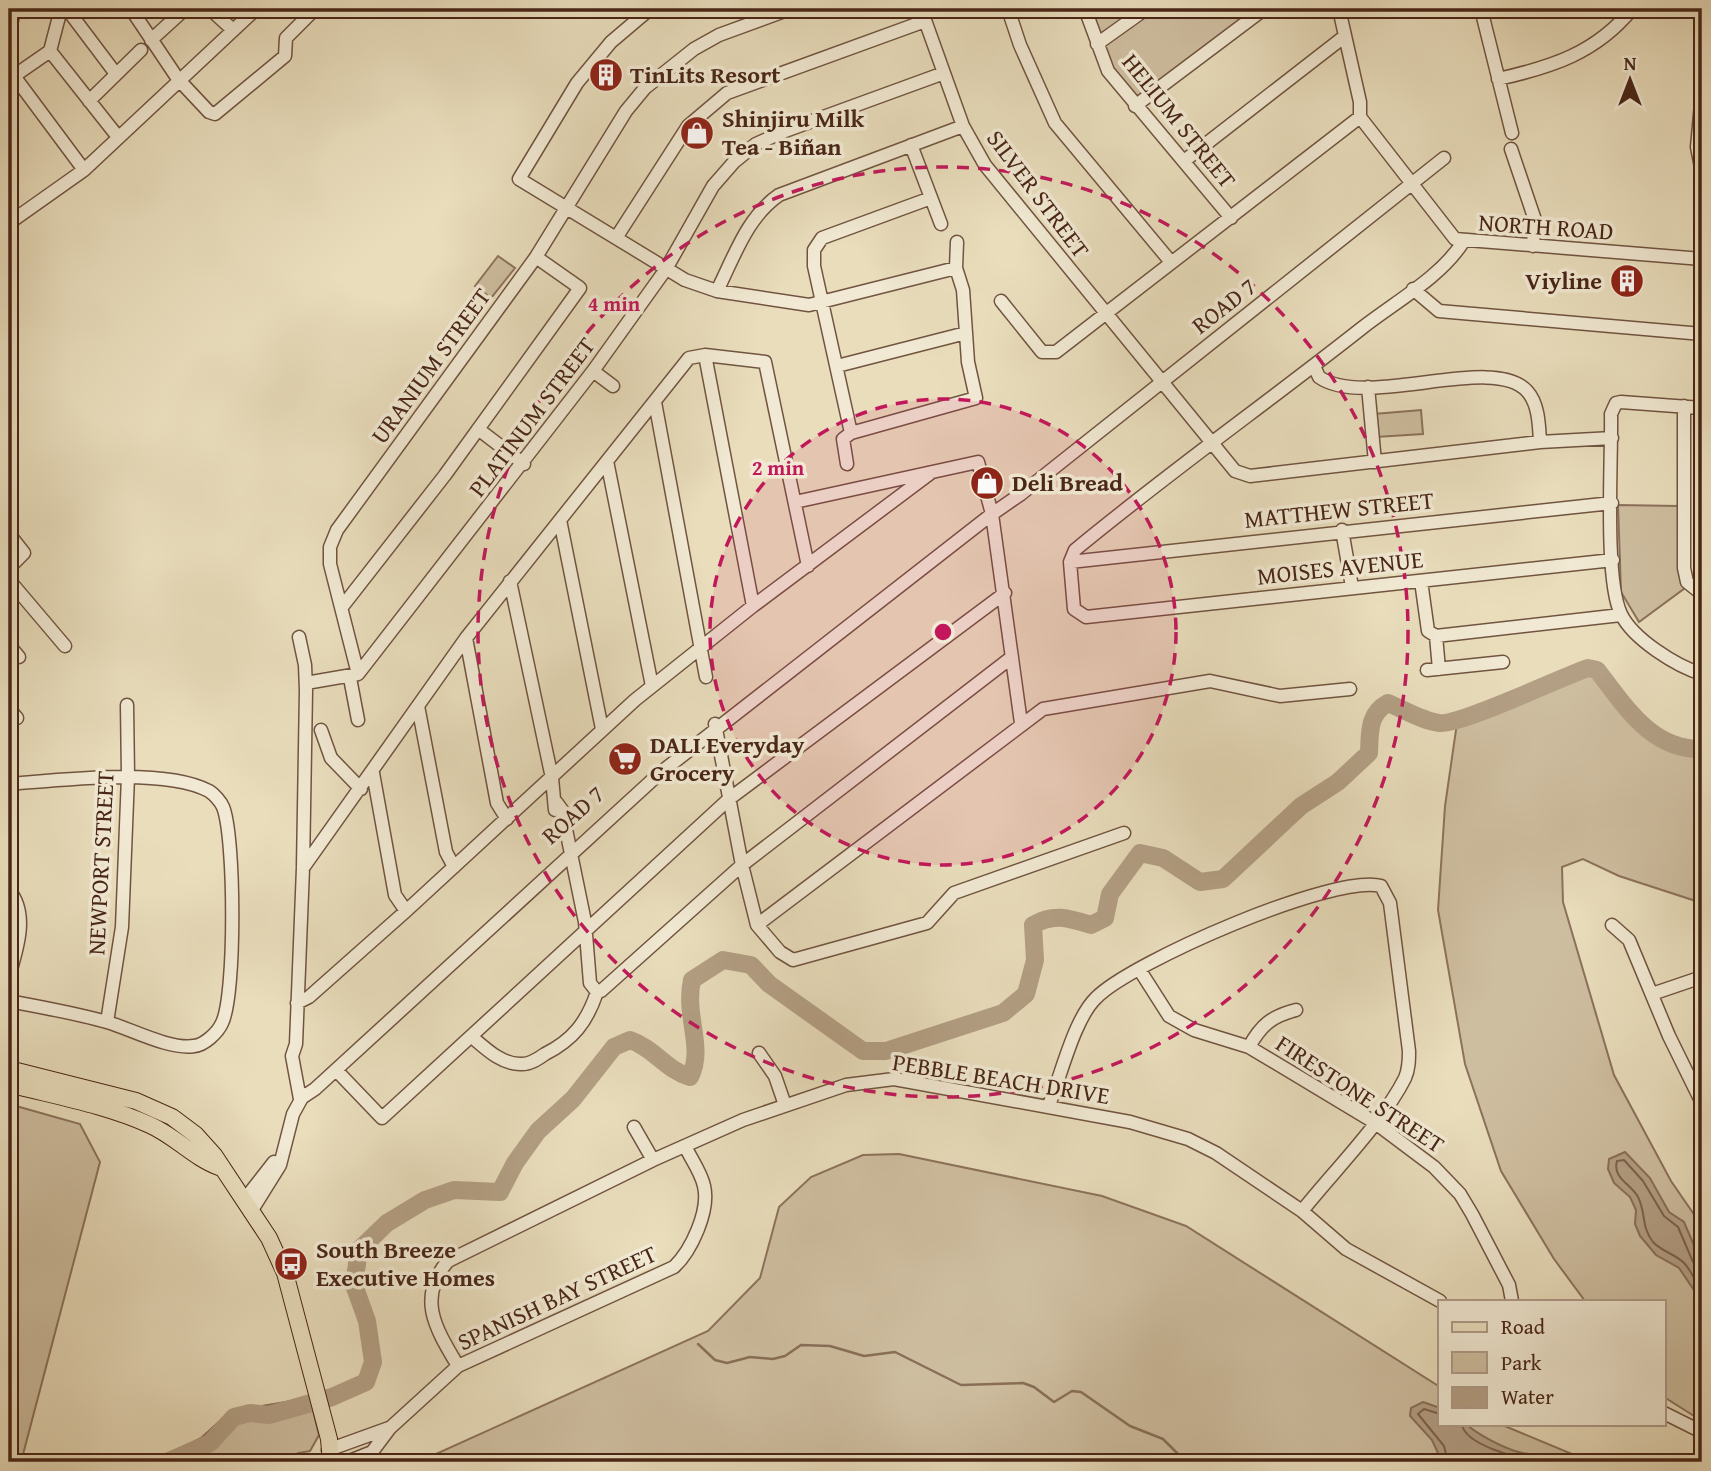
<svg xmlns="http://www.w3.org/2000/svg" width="1711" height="1471" viewBox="0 0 1711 1471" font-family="'Gentium Book Plus',serif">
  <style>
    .green { fill: #cebea0; stroke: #8c725c; stroke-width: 2 }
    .water { fill: #b39f84; stroke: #896f58; stroke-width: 2 }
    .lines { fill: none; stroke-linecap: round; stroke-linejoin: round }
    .shore { stroke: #7e624e; stroke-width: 2 }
    .stream { stroke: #896f58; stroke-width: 2.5 }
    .river { stroke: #b39f84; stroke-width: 18 }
    .minor-casing { stroke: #715440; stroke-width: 15 }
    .major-casing { stroke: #492617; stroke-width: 18 }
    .minor { stroke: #f1e9d3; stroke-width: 12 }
    .major { stroke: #e9ddbc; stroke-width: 16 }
    .ring { fill: none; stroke: #c2185b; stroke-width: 3.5; stroke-dasharray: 12 9 }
    .labels { text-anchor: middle; stroke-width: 7; stroke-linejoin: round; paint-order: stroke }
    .poi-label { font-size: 24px; font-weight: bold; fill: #492617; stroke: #f1e9d3; text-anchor: start }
    .street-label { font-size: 24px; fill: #492617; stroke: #f1e9d3 }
    .centre { fill: #c2185b; stroke: #f1e9d3; stroke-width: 3.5 }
    .ring-label { font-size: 21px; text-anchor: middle; font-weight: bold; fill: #c2185b; stroke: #f1e9d3; stroke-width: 7; stroke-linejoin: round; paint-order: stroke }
  </style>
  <rect width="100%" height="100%" fill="#e9ddbc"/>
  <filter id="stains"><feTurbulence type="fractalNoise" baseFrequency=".00286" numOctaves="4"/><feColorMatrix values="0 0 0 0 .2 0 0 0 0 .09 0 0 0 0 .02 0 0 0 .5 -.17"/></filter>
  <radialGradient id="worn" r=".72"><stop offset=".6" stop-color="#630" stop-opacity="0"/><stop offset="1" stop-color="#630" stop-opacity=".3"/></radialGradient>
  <path class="green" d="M 1105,9 L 1261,9 L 1135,106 L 1098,44 L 1090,24 Z
    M 498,256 L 515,268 L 491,298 L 475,286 Z
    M 1421,410 L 1423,434 L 1376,437 L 1374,414 Z
    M 1618,505 L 1678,506 L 1679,569 L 1685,588 L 1639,622 L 1621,592 Z
    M 1588,668 L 1597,670 C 1625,706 1651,750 1702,749 L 1702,903 L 1619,876 L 1583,859 L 1562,867 L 1563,902 L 1614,1075 L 1671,1181 L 1702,1226 L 1702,1421 L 1664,1397 L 1664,1301 L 1585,1301 L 1554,1259 L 1501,1171 L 1465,1064 L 1438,910 L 1445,806 L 1457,723 L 1493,705 Z
    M 9,1104 L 80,1124 L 100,1162 L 21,1462 L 9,1462 Z
    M 899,1154 L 1102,1196 L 1186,1226 L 1440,1387 L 1440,1424 L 1500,1424 L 1591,1462 L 425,1462 L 427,1458 L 708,1331 L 760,1278 L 779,1207 L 811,1177 L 863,1155 Z
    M 310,1398 L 319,1435 L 310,1451 L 298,1453 L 299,1462 L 134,1462 L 175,1452 L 201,1438 L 231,1411 Z"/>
  <path class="water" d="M 1625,1152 L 1650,1178 L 1669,1212 L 1684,1222 L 1702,1264 L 1702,1302 L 1679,1268 L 1656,1255 L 1640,1236 L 1635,1224 L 1636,1210 L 1630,1197 L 1614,1183 L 1608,1169 L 1609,1159 Z
    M 1423,1402 L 1440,1408 L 1440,1424 L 1466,1424 C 1477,1434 1500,1446 1515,1451 C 1529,1456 1541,1453 1553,1462 L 1442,1462 L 1432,1440 L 1410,1416 L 1411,1408 Z"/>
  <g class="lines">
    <path class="shore" d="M 1702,1266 L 1693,1262 L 1678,1227 L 1664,1216 L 1643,1181 L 1624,1160 L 1617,1161 C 1612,1178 1631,1184 1638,1197 C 1646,1212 1641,1227 1653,1242 C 1662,1252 1676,1254 1685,1264 C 1692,1272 1696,1283 1702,1292
      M 1440,1414 L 1424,1409 L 1418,1414 L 1444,1446 L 1448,1462
      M 1462,1424 C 1464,1445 1520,1459 1539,1462"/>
    <path class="stream" d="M 698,1344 L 715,1360 L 727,1363 L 750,1357 L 773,1359 L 785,1356 L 801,1345 L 830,1346 L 864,1356 L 895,1352 L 961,1385 L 1023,1383 L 1034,1387 L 1054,1402 L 1072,1391 L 1081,1392 L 1130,1426 L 1163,1439 L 1184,1460"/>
    <path class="river" d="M 167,1462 L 210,1443 L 234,1417 L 250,1413 L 269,1415 L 332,1397 L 366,1382 L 373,1362 L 367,1321 L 354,1285 L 359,1250 L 387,1223 L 425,1200 L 454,1190 L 500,1192 L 515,1163 L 538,1131 L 573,1099 L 614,1047 L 630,1040 C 654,1048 666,1070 690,1077 C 705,1047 684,1017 692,980 L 723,960 L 751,965 L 769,984 L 863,1051 L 886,1051 L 1003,1013 L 1026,994 L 1035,960 L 1033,925 C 1054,913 1068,918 1091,925 L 1105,918 L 1110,894 L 1140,853 L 1163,858 L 1200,882 L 1223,879 L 1301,806 L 1338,782 L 1369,753 C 1370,732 1368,714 1388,703 C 1405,710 1422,721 1439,723 C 1459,726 1559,678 1588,668 L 1597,670 C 1625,706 1651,750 1702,749"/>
    <g class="minor-casing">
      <path id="minor" d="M 67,9 L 116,74
        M 131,9 L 178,79 L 209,112 L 215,114 L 285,56 L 286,38 L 315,9
        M 210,9 L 233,30
        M 650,9 L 611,42 L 577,83 L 519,179 L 685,280 L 717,291 L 809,305 L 956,268
        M 921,9 L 963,126 L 985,165 L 1235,471 L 1250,476 L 1540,442 L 1612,438
        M 1008,9 L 1020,45 L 1055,123 L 1170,261
        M 1085,9 L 1108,71 L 1231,218
        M 1339,9 L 1360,102 L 1360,117 L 1455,239 L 1702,259
        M 1481,9 L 1512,133
        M 9,36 L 14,9
        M 151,40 L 185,9
        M 1097,44 L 1146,9
        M 50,51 L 118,137
        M 9,75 L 14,76 L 84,170
        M 14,76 L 50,51 L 61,9
        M 1498,79 C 1552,67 1596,53 1632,9
        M 1702,93 L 1697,147 L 1702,172
        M 89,101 L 141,50
        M 1135,106 L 1264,9
        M 911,145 L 941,224
        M 1511,149 L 1535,220 L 1533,246
        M 1184,161 L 1345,36
        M 9,223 L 84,170 L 256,9
        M 616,238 L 688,126 L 727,93 L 925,21
        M 1463,242 C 1441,277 1395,302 1362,328 C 1267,403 1168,473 1075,550 L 1070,562 L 1074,609 L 1086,617 L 1613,560
        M 1413,289 L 1439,311 L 1702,334
        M 717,291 C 734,257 747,217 779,195 L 963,126
        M 1001,301 L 1042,352 L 1056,352 L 1360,117
        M 705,355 L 753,606
        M 837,366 L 966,333
        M 1314,366 L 1319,377 C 1365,410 1493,353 1527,391 C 1539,404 1539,426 1540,442
        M 593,371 L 613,386
        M 1368,387 L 1375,462
        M 655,402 L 706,677
        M 1684,406 L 1684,568 L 1687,582 L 1702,594
        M 1702,408 L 1621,402 L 1616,403 L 1611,414 C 1612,459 1604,579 1621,614 C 1633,639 1676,666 1702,674
        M 478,429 L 524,464
        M 851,433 L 814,266 L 814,250 L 822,238 L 931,198
        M 607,461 L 652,686
        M 847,464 L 843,439 L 851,433 L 976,398 L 968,362 L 963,290 L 956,268 L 957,242
        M 795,502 L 978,462 L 992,514 L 1021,723
        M 560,520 L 602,729
        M 1342,530 L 1352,587
        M 9,534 L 24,553 L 9,568
        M 1070,562 L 1612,503
        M 9,580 L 65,646
        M 510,581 L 552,778 L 555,810
        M 1421,581 L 1428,631 L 1436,636 L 1621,615
        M 342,607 L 445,475 L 580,288 L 536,257
        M 1436,636 L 1439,669
        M 299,637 L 305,665 L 306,690 L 303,868 L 296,1044 L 292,1056 L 300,1099
        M 466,638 L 497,803 L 507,819
        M 9,645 L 19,657
        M 1427,670 L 1503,662
        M 358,674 L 330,564 L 330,547 L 337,530 L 536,257 L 626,111 L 645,88 L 694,49 L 719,35 L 790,9
        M 350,678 L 358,720
        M 306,683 L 358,674 L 593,371 L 666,269 L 713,186 L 734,162 L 756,144 L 785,131 L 944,73
        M 418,706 L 446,852 L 454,867
        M 9,709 L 17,718
        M 715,724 L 742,865 L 757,925 L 780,952 L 793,960 L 927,923 L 954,893 L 1124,833
        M 321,730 L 331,758 L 361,789
        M 373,773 L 395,895 L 406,911
        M 9,784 C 59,780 165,767 209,791 C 214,794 221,802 223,807 C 235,836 236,995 222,1023 C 218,1032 205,1045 194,1046 C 170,1050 131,1029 107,1022 C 75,1013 41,1007 9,1001
        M 557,803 L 562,810 L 585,922 L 590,983 L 597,992 L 601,991 L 742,865 L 1012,657
        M 303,868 L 466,638 L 689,358 L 705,355 L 765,362 L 808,566
        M 9,890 C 29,914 17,949 9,976
        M 757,925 L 1043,709 L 1210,681 L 1280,696 L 1350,689
        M 1612,925 L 1629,940 L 1669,1036 L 1702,1103
        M 1139,969 L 1169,1016 L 1194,1030 L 1249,1047 L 1374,1122 L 1434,1167 L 1460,1194 L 1472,1214 L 1509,1285 L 1512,1301
        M 1652,994 L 1702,977
        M 297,1003 L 309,997 L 406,911 L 635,700 L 753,606 L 932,472
        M 107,1022 L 122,927 L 128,776 L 127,705
        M 472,1037 C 485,1048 501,1064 520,1064 C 529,1065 538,1059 545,1054 C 573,1040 587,1022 597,992
        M 1249,1047 C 1261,1025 1272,1016 1296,1010
        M 759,1053 L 775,1076 L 785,1105
        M 336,1070 L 382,1118 L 729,799 L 1005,593
        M 300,1099 L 315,1089 L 660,773 L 992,514 L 1021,494 L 1444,158
        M 1049,1105 C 1061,1076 1074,1019 1096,998 C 1131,962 1335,873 1381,886 L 1390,903 L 1409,1051 C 1409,1060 1409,1069 1405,1078 C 1383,1122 1333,1172 1302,1211
        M 634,1127 L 653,1160
        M 245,1199 L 274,1162
        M 252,1210 L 280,1165 L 293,1114 L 304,1094
        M 458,1366 C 436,1329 416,1298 448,1261 L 653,1160 L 743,1120 L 846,1085 L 894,1079 L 1130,1122 L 1188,1139 L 1216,1153 L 1302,1211 L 1346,1249 L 1440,1301
        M 1664,1413 L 1702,1432
        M 328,1450 L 389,1428
        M 347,1462 L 372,1452 L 390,1428 L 458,1366 L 674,1267 C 691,1251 710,1211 704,1186 C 701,1172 691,1159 685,1146"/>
    </g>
    <g class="major-casing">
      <path id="major" d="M 9,1069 L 136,1101 L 172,1117 L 196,1135 L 214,1155 L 269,1238 L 285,1273 L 329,1439 L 331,1462
        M 9,1084 C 55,1096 106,1105 150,1125 C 175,1136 194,1158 219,1167"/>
    </g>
    <use href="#minor" class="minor"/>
    <use href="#major" class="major"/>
  </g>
  <circle cx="943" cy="632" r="233" fill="#c2185b" fill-opacity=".12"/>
  <g class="ring">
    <circle cx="943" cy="632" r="233"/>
    <circle cx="943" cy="632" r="465"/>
  </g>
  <defs>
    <g id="building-disc" transform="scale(1.75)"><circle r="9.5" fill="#8f2418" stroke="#f1e9d3"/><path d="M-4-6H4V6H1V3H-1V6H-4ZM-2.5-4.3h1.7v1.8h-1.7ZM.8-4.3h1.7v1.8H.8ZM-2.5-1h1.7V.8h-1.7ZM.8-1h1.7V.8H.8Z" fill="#fff"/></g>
    <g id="shop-disc" transform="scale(1.75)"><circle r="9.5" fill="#8f2418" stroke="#f1e9d3"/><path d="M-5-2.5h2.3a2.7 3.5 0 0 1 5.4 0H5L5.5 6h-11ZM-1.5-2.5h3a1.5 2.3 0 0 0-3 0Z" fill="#fff"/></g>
    <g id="supermarket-disc" transform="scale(1.75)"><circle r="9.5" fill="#8f2418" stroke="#f1e9d3"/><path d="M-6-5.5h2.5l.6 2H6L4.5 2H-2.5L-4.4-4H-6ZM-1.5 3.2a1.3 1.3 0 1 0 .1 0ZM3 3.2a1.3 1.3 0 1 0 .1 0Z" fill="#fff"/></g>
    <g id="bus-disc" transform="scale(1.75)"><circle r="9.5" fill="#8f2418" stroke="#f1e9d3"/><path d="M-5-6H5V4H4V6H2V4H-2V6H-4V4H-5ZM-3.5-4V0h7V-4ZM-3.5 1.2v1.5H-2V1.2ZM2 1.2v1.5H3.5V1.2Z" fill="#fff"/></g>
  </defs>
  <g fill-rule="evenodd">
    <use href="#building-disc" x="606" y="75"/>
    <use href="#shop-disc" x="697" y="133"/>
    <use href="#building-disc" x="1627" y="281"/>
    <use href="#shop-disc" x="987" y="483"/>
    <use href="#supermarket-disc" x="625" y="759"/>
    <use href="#bus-disc" x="291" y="1264"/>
  </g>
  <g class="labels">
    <g class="poi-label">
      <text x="630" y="83">TinLits Resort</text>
      <text x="722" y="127">Shinjiru Milk<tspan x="722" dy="28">Tea - Biñan</tspan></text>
      <text x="1602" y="289" text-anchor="end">Viyline</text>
      <text x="1012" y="491">Deli Bread</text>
      <text x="650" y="753">DALI Everyday<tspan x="650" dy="28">Grocery</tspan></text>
      <text x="316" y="1258">South Breeze<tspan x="316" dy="28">Executive Homes</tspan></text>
    </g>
    <g class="street-label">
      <text transform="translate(1179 121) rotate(51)" y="8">HELIUM STREET</text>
      <text transform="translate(1038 194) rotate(53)" y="8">SILVER STREET</text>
      <text transform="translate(1546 227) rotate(4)" y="8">NORTH ROAD</text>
      <text transform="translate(1224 306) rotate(-38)" y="8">ROAD 7</text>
      <text transform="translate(431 366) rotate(-54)" y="8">URANIUM STREET</text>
      <text transform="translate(532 417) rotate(-53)" y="8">PLATINUM STREET</text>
      <text transform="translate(1339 510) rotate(-6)" y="8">MATTHEW STREET</text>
      <text transform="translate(1340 568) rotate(-6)" y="8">MOISES AVENUE</text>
      <text transform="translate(573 815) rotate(-42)" y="8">ROAD 7</text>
      <text transform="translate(101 863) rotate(-87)" y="8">NEWPORT STREET</text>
      <text transform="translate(1001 1079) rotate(9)" y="8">PEBBLE BEACH DRIVE</text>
      <text transform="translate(1360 1094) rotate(33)" y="8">FIRESTONE STREET</text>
      <text transform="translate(557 1298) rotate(-25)" y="8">SPANISH BAY STREET</text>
    </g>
  </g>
  <circle cx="943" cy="632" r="10" class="centre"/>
  <g class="ring-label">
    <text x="614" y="311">4 min</text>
    <text x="778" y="475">2 min</text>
  </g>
  <rect width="1711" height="1471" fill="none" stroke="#e9ddbc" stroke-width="35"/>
  <rect x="10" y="10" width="1690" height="1450" fill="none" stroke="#492617" stroke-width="3.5"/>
  <rect x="18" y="18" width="1676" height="1436" fill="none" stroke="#492617" stroke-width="2"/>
  <rect x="1438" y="1300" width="228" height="126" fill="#f1e9d3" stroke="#ae9b88" stroke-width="2"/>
  <rect x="1452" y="1322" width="35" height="10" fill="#e9ddbc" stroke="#ae9b88" stroke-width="2"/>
  <text x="1501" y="1334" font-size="21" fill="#492617">Road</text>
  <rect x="1452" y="1352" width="35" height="21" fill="#cebea0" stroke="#ae9b88" stroke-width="2"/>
  <text x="1501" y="1370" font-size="21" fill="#492617">Park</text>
  <rect x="1452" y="1387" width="35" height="21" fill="#b39f84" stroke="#ae9b88" stroke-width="2"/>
  <text x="1501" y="1404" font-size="21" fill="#492617">Water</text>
  <g transform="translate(1630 80)" stroke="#f1e9d3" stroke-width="5" paint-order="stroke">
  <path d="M0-5L12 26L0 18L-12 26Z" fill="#492617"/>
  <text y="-10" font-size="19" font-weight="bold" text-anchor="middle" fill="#492617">N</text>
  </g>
  <rect width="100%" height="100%" filter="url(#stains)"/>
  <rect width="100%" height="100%" fill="url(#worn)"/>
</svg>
